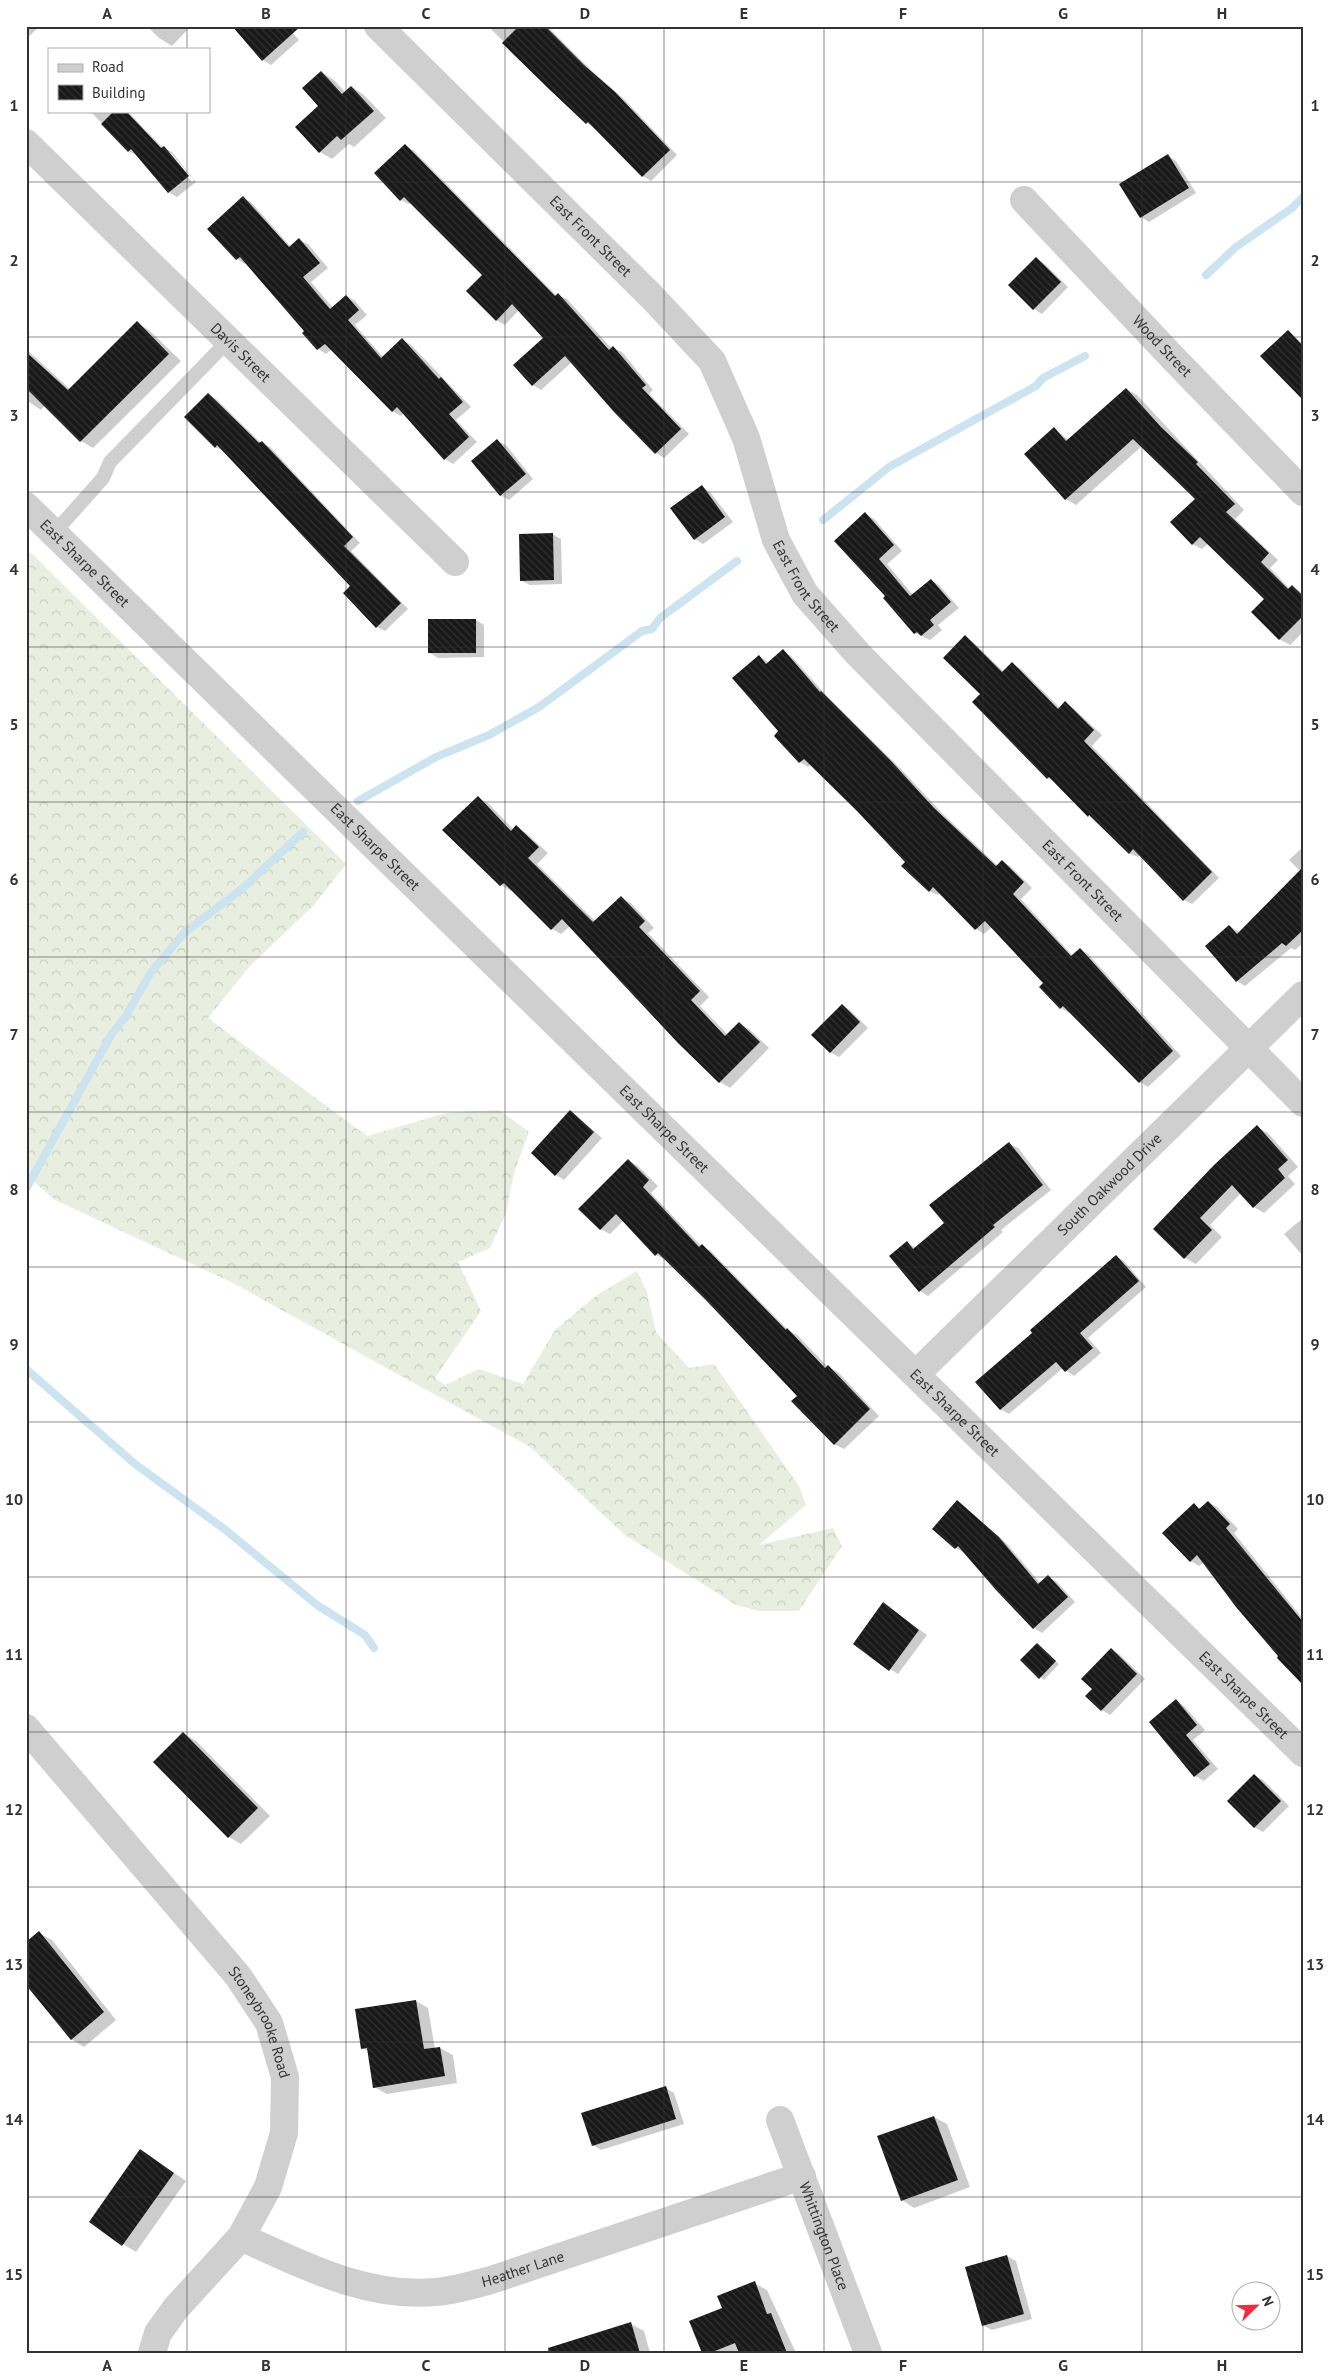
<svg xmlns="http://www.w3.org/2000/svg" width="1329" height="2379" viewBox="0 0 1329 2379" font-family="'PT Sans',sans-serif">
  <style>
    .forest { fill: url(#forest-crowns) }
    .shadow { fill: #0003; fill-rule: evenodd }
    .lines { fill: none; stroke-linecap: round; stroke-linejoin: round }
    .stream { stroke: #cce3f0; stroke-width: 8 }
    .building { fill: url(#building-back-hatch) }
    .lane { stroke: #cfcfcf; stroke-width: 14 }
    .street { stroke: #cfcfcf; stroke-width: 28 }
    .grid { fill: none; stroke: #323232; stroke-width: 1; stroke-opacity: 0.55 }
    .labels { text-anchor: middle; stroke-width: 5; stroke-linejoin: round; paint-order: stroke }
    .street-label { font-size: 15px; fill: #323232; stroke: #fff }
    .neatline { fill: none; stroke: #323232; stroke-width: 2 }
    .grid-label { font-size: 16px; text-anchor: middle; font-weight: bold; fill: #323232 }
  </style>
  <defs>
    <pattern id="forest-crowns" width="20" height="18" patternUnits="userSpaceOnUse" patternTransform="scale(1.25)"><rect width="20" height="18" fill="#e9efe0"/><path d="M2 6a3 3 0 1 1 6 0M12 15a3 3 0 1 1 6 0" fill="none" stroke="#c8cdc1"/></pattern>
    <pattern id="building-back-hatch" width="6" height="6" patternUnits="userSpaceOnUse" patternTransform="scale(1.25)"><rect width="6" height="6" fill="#191919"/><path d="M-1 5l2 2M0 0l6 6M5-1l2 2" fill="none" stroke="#323232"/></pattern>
  </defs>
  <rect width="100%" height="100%" fill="#fff"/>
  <path class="forest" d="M 26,548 L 346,864 L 314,905 L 249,967 L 208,1018 L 367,1136 L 446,1113 L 499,1110 L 529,1132 L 514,1173 L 506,1213 L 490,1248 L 458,1262 L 481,1311 L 435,1378 L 445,1385 L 479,1369 L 523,1384 L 555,1330 L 597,1295 L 637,1271 L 647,1292 L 656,1332 L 689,1368 L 714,1364 L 799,1486 L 806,1505 L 759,1545 L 833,1528 L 842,1546 L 799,1611 L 759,1611 L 736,1605 L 625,1535 L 530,1447 L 231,1282 L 55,1200 L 26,1175 Z"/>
  <path class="shadow" d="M 26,26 L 39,26 L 39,27 L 26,39 Z
    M 147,26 L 191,26 L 172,46 L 159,38 Z
    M 287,26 L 299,40 L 271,65 L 263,60 Z
    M 488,26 L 547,26 L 592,71 L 624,99 L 677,155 L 651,181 L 643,176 L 596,128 L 587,123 L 550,89 Z
    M 321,72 L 334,80 L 346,93 L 352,87 L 364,95 L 386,118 L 354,147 L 349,144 L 332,159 L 320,152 Z
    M 90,111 L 127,111 L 163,148 L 172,152 L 196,182 L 177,197 L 168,192 L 137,156 L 129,151 ZM 167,152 L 170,152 L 194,180 L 192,182 Z
    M 405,146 L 413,150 L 557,296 L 558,295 L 567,299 L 612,349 L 613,348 L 622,352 L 653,390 L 649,394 L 689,434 L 664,458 L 656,453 L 615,412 L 572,362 L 541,390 L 533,385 L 545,338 L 519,310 L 505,325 L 496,320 L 483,275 L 411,203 L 409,204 L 401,200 Z
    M 1168,156 L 1176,161 L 1196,193 L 1149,222 L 1141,217 Z
    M 243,198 L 251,202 L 291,247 L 299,240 L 308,244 L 328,268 L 311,282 L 333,308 L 347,296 L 355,301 L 367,315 L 355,325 L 383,357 L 402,340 L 410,344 L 471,407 L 456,420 L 477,442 L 453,464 L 445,459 L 404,413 L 401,416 L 392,411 L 332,349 L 326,354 L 318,349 L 304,333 L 306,331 L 247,263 L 245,264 L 237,259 L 209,229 Z
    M 1036,259 L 1045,264 L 1068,287 L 1042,314 L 1034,309 L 1010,285 Z
    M 137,323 L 149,330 L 181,361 L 93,448 L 81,441 L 45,405 L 41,410 L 26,400 L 26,349 L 70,389 Z
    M 26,329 L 30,333 L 26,337 Z
    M 1288,331 L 1303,344 L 1303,399 Z
    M 1126,389 L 1137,395 L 1244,510 L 1235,519 L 1278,560 L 1270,568 L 1290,589 L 1292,587 L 1303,593 L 1303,632 L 1290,645 L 1279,639 L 1266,599 L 1209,543 L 1202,549 L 1192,544 L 1196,499 L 1142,446 L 1076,505 L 1066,499 L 1054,429 L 1069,440 Z
    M 208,394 L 216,399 L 261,443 L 270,447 L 360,543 L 351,551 L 408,609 L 385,631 L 377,627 L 352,586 L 224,451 L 215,447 Z
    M 497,441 L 506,445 L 533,479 L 509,500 L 500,495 Z
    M 702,487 L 710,492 L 733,522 L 703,544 L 695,539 Z
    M 866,514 L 874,519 L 902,551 L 887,564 L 913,595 L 931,580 L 939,585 L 959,608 L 938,625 L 942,630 L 930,640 L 915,633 L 886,596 Z
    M 552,534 L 561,539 L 562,584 L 530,585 L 522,581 Z
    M 476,620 L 484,625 L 484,657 L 438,658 L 430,653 Z
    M 965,637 L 973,642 L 1004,672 L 1013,664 L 1021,669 L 1060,708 L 1065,703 L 1073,708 L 1102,735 L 1092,746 L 1219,878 L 1192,904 L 1184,900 L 1140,855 L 1138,857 L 1129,853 L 1056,782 L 1048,778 L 982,694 Z
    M 783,651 L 791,656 L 825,694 L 900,768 L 943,814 L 998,866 L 1002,861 L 1010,866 L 1032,888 L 1021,899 L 1073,956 L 1080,949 L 1088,954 L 1181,1056 L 1148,1087 L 1140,1082 L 1071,1011 L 1069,1013 L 1061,1008 L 1045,983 L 992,927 L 984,934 L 976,929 L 940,893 L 938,895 L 929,891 L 907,862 L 812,764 L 808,767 L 800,762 L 775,736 L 780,731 L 759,656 L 769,663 Z
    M 478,798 L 488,803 L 514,830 L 517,827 L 526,833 L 548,853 L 537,864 L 596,922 L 621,898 L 631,903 L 654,928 L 648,933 L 709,997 L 700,1006 L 728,1035 L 739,1023 L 749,1029 L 769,1048 L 730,1088 L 720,1082 L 570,926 L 561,934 L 552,929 L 512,890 L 511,891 L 501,885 L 444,830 Z
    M 1303,847 L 1303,943 L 1295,950 L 1291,948 L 1245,986 L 1237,981 L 1230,926 L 1240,933 L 1300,871 L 1289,860 Z
    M 842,1005 L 850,1010 L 868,1028 L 839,1057 L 830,1052 Z
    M 571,1111 L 602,1138 L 564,1180 L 556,1175 Z
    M 1257,1127 L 1268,1133 L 1298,1167 L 1288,1176 L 1295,1184 L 1264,1213 L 1254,1207 L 1241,1193 L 1210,1225 L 1222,1237 L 1196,1264 L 1185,1258 L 1155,1229 Z
    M 1009,1144 L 1018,1148 L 1051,1190 L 1001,1230 L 1003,1232 L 928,1296 L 920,1291 L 891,1256 L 907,1243 L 916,1248 L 946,1223 Z
    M 628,1161 L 638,1166 L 658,1186 L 651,1193 L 701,1246 L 711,1251 L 788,1330 L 797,1335 L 828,1367 L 838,1372 L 879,1416 L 844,1449 L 834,1444 L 799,1396 L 666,1260 L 656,1255 L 624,1220 L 610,1234 L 600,1229 Z
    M 1303,1218 L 1303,1256 L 1284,1234 Z
    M 1116,1256 L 1124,1261 L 1146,1287 L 1088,1338 L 1101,1353 L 1074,1376 L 1063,1368 L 1009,1414 L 1000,1409 L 1034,1333 Z
    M 957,1502 L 1007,1544 L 1041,1584 L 1048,1577 L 1057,1582 L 1075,1602 L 1042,1633 L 1034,1628 L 964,1553 L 956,1548 Z
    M 1208,1502 L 1217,1507 L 1238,1529 L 1234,1533 L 1303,1619 L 1303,1683 L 1204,1562 L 1199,1566 L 1191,1561 L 1164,1533 L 1194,1505 L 1202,1509 Z
    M 891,1609 L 927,1635 L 898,1674 L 890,1669 Z
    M 1037,1645 L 1059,1664 L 1044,1680 L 1022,1660 Z
    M 1111,1650 L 1119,1654 L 1145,1679 L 1110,1715 L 1102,1710 L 1094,1689 Z
    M 1176,1701 L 1184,1706 L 1205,1730 L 1193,1740 L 1218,1769 L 1204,1781 L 1195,1776 L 1150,1722 Z
    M 183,1733 L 196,1741 L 270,1816 L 241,1844 L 229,1837 Z
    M 1254,1775 L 1263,1780 L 1289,1806 L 1263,1832 L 1254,1827 Z
    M 26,1878 L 30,1882 L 26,1886 Z
    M 39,1933 L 52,1940 L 116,2020 L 84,2047 L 71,2039 Z
    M 416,2001 L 428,2008 L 435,2049 L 440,2048 L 453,2055 L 457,2083 L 387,2094 L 374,2087 L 369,2052 L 363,2048 Z
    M 666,2088 L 674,2093 L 684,2124 L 601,2150 L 593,2145 Z
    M 934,2117 L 947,2124 L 970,2187 L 914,2208 L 902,2200 L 879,2137 Z
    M 141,2151 L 186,2181 L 136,2252 L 123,2244 Z
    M 1007,2256 L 1016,2261 L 1032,2319 L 992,2330 L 984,2326 Z
    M 754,2283 L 767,2290 L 796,2353 L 703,2353 L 723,2309 Z
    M 631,2324 L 644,2331 L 650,2353 L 539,2353 Z"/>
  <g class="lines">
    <path class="stream" d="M 1206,275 L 1236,247 L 1292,208 L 1303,197
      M 823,520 L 889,467 L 1036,386 L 1043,378 L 1085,356
      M 358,801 L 436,757 L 489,735 L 539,707 L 642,631 L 652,629 L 660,618 L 737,561
      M 26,1189 L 111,1035 L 126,1016 L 151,972 L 184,933 L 243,888 L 303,832
      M 26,1369 L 135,1464 L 223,1528 L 317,1605 L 365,1635 L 374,1648"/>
  </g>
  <path class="building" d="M 232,26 L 301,26 L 262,61 Z
    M 519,26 L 545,26 L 584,65 L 615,92 L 670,150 L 642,177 L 588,122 L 586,124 L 550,90 L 502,43 Z
    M 321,71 L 342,94 L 351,86 L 374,111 L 341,140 L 337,136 L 319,153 L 295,127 L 318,106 L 302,88 Z
    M 114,111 L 126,111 L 161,148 L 164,146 L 189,176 L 168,193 L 131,149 L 128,152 L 101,124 Z
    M 405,144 L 555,296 L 558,293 L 609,350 L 613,346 L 646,385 L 642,388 L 681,429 L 655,454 L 614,412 L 565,356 L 532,386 L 513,365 L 543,338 L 512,304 L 496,321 L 466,291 L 482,275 L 404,197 L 400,201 L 374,173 Z
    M 1168,154 L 1189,188 L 1140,218 L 1119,184 Z
    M 243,196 L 289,247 L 299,238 L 320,263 L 303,277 L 330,309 L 346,295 L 359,310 L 348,320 L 381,358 L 402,338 L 439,379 L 441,377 L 463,402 L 449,414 L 469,437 L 444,460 L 397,407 L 392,412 L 325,344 L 317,350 L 302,333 L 304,331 L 240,257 L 236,260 L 207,229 Z
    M 1036,257 L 1061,282 L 1033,310 L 1008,285 Z
    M 137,321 L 169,354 L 80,442 L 26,388 L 26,352 L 68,390 Z
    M 1288,330 L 1303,346 L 1303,400 L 1260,356 Z
    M 1126,388 L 1161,427 L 1198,462 L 1196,464 L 1235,504 L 1226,512 L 1269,553 L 1261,562 L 1288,589 L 1292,585 L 1303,596 L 1303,616 L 1279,640 L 1251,612 L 1264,599 L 1200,537 L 1192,545 L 1170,522 L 1195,499 L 1133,439 L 1065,500 L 1024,454 L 1054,427 L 1066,441 Z
    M 208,393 L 259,443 L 262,441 L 353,537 L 344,546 L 401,603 L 376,628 L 343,593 L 350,586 L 217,445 L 215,448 L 184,417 Z
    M 497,439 L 526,474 L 500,496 L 471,461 Z
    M 702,485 L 725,517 L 694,540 L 670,508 Z
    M 865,512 L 894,545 L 879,559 L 910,596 L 931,579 L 951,602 L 930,620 L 934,625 L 921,636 L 917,632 L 914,634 L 883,598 L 885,596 L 834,541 Z
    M 553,533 L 554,580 L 520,581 L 519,534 Z
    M 428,619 L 476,619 L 476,653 L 428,653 Z
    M 965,635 L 1002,672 L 1012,662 L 1058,709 L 1065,701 L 1094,730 L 1084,741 L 1212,872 L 1183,901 L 1133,849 L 1129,854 L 1089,815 L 1088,817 L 1049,777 L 1047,779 L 972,702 L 980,694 L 943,658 Z
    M 783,649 L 820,692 L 821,691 L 892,762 L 934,808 L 996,866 L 1002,860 L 1024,882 L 1013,894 L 1071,956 L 1080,948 L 1173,1051 L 1139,1083 L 1063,1006 L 1060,1009 L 1039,987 L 1043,983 L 985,921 L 975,930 L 933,887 L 929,892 L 901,866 L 905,862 L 856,810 L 804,759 L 799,763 L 774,736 L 778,731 L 732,678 L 759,655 L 766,664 Z
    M 478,796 L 511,831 L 516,825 L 539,847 L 528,858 L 593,922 L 621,896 L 645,921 L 639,927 L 700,991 L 691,1000 L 725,1036 L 739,1022 L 760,1042 L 719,1083 L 678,1043 L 562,919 L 551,930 L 504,883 L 500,886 L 442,830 Z
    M 1303,867 L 1303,930 L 1286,946 L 1282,943 L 1236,982 L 1205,946 L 1229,925 L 1237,934 Z
    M 842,1004 L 860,1022 L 830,1053 L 811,1035 Z
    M 570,1110 L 594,1132 L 555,1176 L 531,1153 Z
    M 1257,1125 L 1288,1160 L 1278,1169 L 1285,1178 L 1253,1208 L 1232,1185 L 1200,1218 L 1212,1230 L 1184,1259 L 1153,1229 L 1214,1165 Z
    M 1009,1142 L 1043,1185 L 993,1225 L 995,1227 L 919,1292 L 889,1256 L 907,1241 L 913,1249 L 944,1223 L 929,1205 Z
    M 628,1159 L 649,1180 L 643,1187 L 699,1247 L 702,1244 L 786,1330 L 787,1328 L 825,1368 L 828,1365 L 870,1409 L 834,1445 L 791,1401 L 797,1396 L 705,1299 L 658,1253 L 655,1256 L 616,1214 L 600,1230 L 578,1209 Z
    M 1116,1255 L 1139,1281 L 1080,1333 L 1093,1348 L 1065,1372 L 1056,1362 L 1000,1410 L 975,1382 L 1032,1333 L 1030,1330 Z
    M 957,1500 L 999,1537 L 1038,1584 L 1048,1575 L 1068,1597 L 1033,1629 L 996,1590 L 958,1546 L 955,1549 L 932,1529 Z
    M 1208,1501 L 1230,1524 L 1226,1528 L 1303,1622 L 1303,1685 L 1277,1658 L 1278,1656 L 1236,1607 L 1197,1555 L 1190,1562 L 1162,1533 L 1194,1503 L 1199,1509 Z
    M 883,1602 L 919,1630 L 889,1671 L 853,1644 Z
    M 1037,1643 L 1056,1661 L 1039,1679 L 1020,1660 Z
    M 1111,1648 L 1137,1674 L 1101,1711 L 1085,1696 L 1092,1689 L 1081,1679 Z
    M 1176,1699 L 1197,1725 L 1186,1735 L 1210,1764 L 1194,1777 L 1149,1722 Z
    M 183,1732 L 258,1808 L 228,1838 L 153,1762 Z
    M 1254,1774 L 1281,1801 L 1254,1828 L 1227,1801 Z
    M 39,1931 L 104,2012 L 71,2040 L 26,1985 L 26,1942 Z
    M 416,2000 L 424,2049 L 440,2047 L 445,2076 L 373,2088 L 367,2048 L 361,2049 L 355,2009 Z
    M 666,2086 L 676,2119 L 592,2146 L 581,2113 Z
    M 934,2116 L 958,2180 L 901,2201 L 877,2136 Z
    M 140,2149 L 174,2173 L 122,2246 L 89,2222 Z
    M 1007,2255 L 1024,2314 L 982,2326 L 965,2267 Z
    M 755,2281 L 767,2314 L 771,2313 L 787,2353 L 739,2353 L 735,2343 L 710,2353 L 702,2353 L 689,2321 L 722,2308 L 717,2296 Z
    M 631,2322 L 640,2353 L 549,2353 L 548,2348 Z"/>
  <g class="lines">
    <path class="lane" d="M 54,533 L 103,478 L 110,462 L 228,341"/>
    <g class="street">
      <path id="s1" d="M 378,26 L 651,296 L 712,361 L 746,438 L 776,540 L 805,594 L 858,654 L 1303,1103"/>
      <path id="s2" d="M 26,143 L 455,562"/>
      <path id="s3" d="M 1024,200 L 1173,358 L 1303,492"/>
      <path id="s4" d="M 26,506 L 1303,1753"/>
      <path id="s5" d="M 916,1374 L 1303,995"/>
      <path id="s6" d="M 26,1728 L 238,1976 L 269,2023 L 285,2077 L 284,2133 L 268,2187 L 241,2237 L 176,2308 L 158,2333 L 152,2353"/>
      <path id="s7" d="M 780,2120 L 868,2353"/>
      <path id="s8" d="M 241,2237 C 303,2265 365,2298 435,2292 C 453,2291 471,2285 488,2281 L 802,2176"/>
    </g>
  </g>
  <path class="grid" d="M 187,26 L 187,49M 346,26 L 346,2353M 505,26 L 505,2353M 664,26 L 664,2353M 824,26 L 824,2353M 983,26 L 983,2353M 1142,26 L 1142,2353M 187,111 L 187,2353M 26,182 L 1303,182M 26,337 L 1303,337M 26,492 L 1303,492M 26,647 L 1303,647M 26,802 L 1303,802M 26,957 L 1303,957M 26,1112 L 1303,1112M 26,1267 L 1303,1267M 26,1422 L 1303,1422M 26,1577 L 1303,1577M 26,1732 L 1303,1732M 26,1887 L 1303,1887M 26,2042 L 1303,2042M 26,2197 L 1303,2197"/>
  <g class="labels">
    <g class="street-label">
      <text dy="5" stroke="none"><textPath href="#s1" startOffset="299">East Front Street</textPath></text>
      <text dy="5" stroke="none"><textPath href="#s3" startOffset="201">Wood Street</textPath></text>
      <text dy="5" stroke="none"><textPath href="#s2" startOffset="300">Davis Street</textPath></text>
      <text dy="5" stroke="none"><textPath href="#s4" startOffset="82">East Sharpe Street</textPath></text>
      <text dy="5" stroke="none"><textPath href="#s1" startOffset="719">East Front Street</textPath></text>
      <text dy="5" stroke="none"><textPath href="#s4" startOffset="488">East Sharpe Street</textPath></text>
      <text dy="5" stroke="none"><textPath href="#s1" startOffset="1124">East Front Street</textPath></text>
      <text dy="5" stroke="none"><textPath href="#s4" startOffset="892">East Sharpe Street</textPath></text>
      <text dy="5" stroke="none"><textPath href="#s5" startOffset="271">South Oakwood Drive</textPath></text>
      <text dy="5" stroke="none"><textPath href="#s4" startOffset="1298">East Sharpe Street</textPath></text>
      <text dy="5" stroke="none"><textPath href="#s4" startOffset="1702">East Sharpe Street</textPath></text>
      <text dy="5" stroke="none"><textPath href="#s6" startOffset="378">Stoneybrooke Road</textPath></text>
      <text dy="5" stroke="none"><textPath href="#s7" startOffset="124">Whittington Place</textPath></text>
      <text dy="5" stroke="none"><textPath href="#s8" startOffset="295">Heather Lane</textPath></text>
    </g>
  </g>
  <rect width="1329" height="2379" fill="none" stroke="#ffffff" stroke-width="55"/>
  <rect x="48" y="48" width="162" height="65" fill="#ffffff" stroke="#adadad"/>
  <rect x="58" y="64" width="25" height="8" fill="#cfcfcf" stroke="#adadad"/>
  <text x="92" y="72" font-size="15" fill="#323232">Road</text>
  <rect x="58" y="85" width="25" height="15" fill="url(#building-back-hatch)" stroke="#adadad"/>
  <text x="92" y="98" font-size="15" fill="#323232">Building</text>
  <g transform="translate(1256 2306) rotate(67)"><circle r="24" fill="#ffffff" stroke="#adadad"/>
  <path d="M0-4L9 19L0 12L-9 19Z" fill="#f12c42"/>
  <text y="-8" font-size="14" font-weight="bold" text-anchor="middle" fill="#323232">N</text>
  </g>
  <rect x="28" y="28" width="1274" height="2324" class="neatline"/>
  <g class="grid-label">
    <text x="107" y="19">A</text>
    <text x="266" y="19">B</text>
    <text x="426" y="19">C</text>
    <text x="585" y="19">D</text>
    <text x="744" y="19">E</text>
    <text x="903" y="19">F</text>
    <text x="1063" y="19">G</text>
    <text x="1222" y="19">H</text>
    <text x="14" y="111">1</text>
    <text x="1315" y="111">1</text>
    <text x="14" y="266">2</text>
    <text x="1315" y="266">2</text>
    <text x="14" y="421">3</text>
    <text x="1315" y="421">3</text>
    <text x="14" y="575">4</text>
    <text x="1315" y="575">4</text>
    <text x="14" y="730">5</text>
    <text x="1315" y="730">5</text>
    <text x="14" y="885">6</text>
    <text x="1315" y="885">6</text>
    <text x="14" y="1040">7</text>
    <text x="1315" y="1040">7</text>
    <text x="14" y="1195">8</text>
    <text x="1315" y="1195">8</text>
    <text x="14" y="1350">9</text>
    <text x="1315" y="1350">9</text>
    <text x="14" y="1505">10</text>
    <text x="1315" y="1505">10</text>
    <text x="14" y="1660">11</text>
    <text x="1315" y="1660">11</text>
    <text x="14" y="1815">12</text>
    <text x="1315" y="1815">12</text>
    <text x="14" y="1970">13</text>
    <text x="1315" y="1970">13</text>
    <text x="14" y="2125">14</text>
    <text x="1315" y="2125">14</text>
    <text x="14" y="2280">15</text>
    <text x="1315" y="2280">15</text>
    <text x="107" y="2371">A</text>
    <text x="266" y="2371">B</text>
    <text x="426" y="2371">C</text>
    <text x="585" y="2371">D</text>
    <text x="744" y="2371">E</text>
    <text x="903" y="2371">F</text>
    <text x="1063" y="2371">G</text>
    <text x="1222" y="2371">H</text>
  </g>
</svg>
